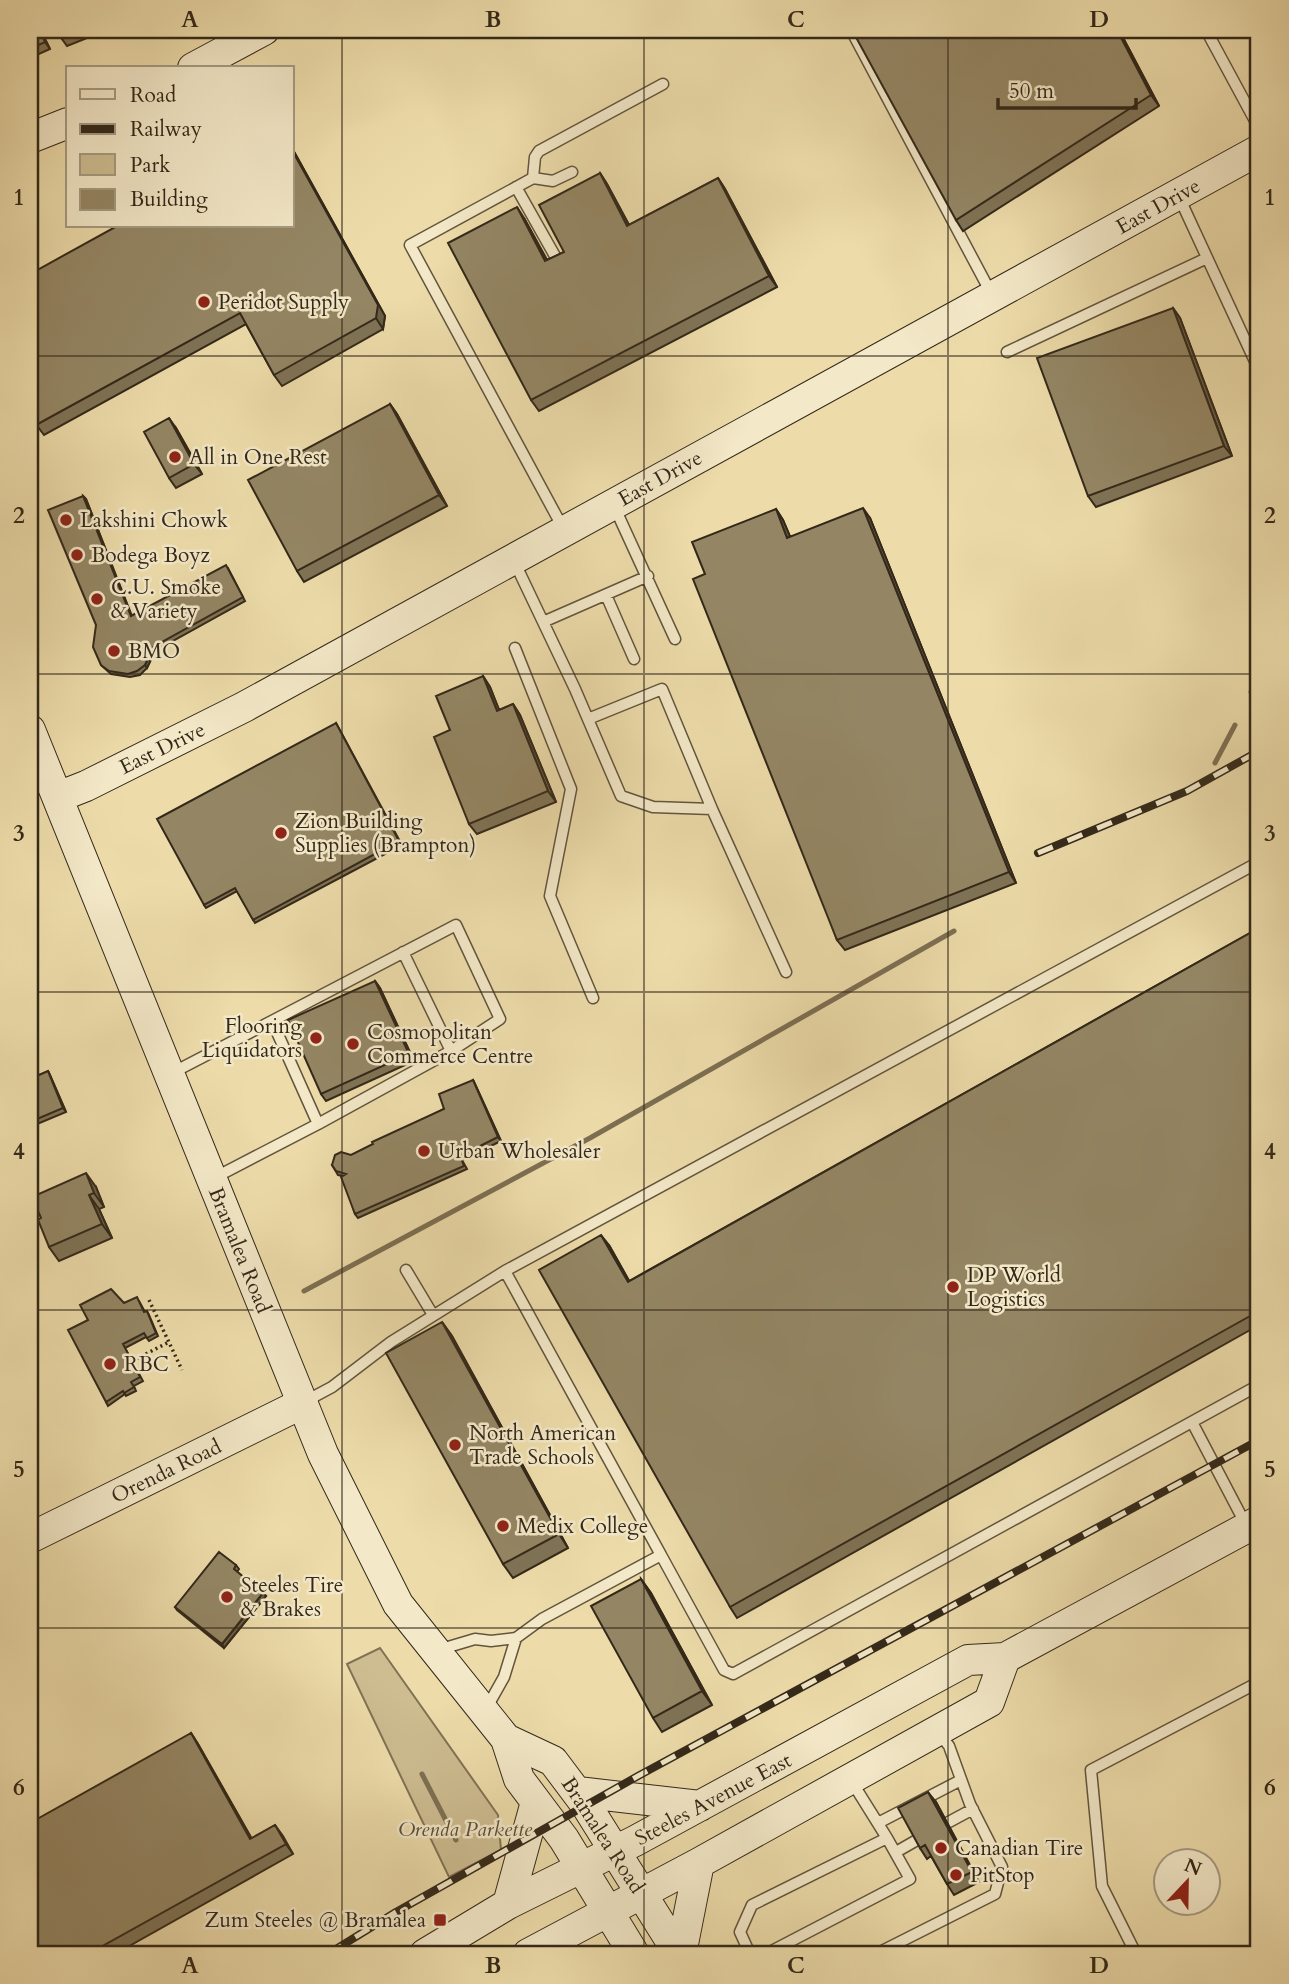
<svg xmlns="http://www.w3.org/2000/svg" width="1289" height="1984" viewBox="0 0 1289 1984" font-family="Cardo,serif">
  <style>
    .green { fill: #cdbd91; stroke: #807255; stroke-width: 2 }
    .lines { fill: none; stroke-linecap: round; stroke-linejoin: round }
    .stream { stroke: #7d6f53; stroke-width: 5 }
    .lane-casing { stroke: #62553d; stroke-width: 13 }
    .secondary-casing { stroke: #332819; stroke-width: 32 }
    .path { stroke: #332819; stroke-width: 3.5; stroke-dasharray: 2 3.5; stroke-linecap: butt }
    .lane { stroke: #f3e8c8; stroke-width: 10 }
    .secondary { stroke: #f3e8c8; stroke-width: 30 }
    .rail-casing { stroke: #332819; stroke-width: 8 }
    .rail { stroke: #f3e8c8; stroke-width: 5; stroke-dasharray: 16; stroke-linecap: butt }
    .wall { fill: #7f7356; stroke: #332819; stroke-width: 2 }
    .shaded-wall { fill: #685e46; stroke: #332819; stroke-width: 2 }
    .building { fill: #948664; stroke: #332819; stroke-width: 2 }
    .grid { fill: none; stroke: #332819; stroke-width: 2; stroke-opacity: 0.55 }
    .poi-dot { fill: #8f2418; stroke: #f3e8c8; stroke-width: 2.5 }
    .labels { text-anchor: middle; stroke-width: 5; stroke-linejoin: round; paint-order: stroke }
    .street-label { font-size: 21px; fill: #332819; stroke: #f3e8c8 }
    .poi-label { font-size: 21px; fill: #332819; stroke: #f3e8c8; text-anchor: start }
    .park-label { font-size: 21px; font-style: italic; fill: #5a4d37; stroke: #f3e8c8 }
    .neatline { fill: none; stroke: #332819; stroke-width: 2.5 }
    .grid-label { font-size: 23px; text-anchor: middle; font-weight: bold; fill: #332819 }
  </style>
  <rect width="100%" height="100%" fill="#eddcaa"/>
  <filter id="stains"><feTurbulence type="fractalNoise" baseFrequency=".00286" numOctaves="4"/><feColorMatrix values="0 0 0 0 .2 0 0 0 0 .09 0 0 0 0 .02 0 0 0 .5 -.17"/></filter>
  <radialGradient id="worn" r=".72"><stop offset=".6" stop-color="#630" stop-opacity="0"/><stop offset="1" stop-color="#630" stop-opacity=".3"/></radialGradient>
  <path class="green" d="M 380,1648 L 498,1815 L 501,1850 L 449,1877 L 347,1664 Z"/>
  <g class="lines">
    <path class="stream" d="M 1251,692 L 1259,673
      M 1215,763 L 1235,725
      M 304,1291 L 590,1138 L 954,931
      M 422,1774 L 456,1840"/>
    <g class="lane-casing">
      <path id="lane" d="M 851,30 L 991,293
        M 1206,30 L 1259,128
        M 533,178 L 535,157 L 539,151 L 663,84
        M 516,187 L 555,256
        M 1179,197 L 1259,370
        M 1007,352 L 1207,258
        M 614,506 L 675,639
        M 563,528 L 410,245 L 533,178 L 553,181 L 572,172
        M 514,561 L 575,689 L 621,796 L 653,807 L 712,809 L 786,972
        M 606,595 L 634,659
        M 543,622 L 648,576
        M 515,648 L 571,789 L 550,896 L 593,998
        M 588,719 L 662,689 L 712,809
        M 403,952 L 451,1051
        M 272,1021 L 456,925 L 500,1019 L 451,1051 L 318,1124
        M 170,1074 L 272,1021 L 318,1124 L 214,1178
        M 406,1270 L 433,1315
        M 505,1271 L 1259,862
        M 304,1402 L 332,1387 L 391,1342 L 505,1271 L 661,1555
        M 1192,1422 L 1246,1525
        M 438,1650 L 475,1639 L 491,1641 L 516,1638 L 542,1619 L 661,1555 L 724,1670 L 733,1674 L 1259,1385
        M 486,1709 L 504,1677 L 516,1638
        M 878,1823 L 961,1780
        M 947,1823 L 973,1809
        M 896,1852 L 917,1840
        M 750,1954 L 740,1932 L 752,1905 L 887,1838 L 852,1782
        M 766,1954 L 910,1879 L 887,1838
        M 876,1954 L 995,1894 L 1002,1867 L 970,1804 L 949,1746 L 939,1733
        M 1136,1954 L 1102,1886 L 1091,1770 L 1259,1682"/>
    </g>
    <g class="secondary-casing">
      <path id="secondary" d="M 193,68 L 264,30
        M 30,138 L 68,123
        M 30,730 L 323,1454 L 398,1604 L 506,1739 L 519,1779 L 564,1839 L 634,1954
        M 58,797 L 86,786 L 244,707 L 1259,150
        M 30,1538 L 303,1403
        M 506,1739 L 553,1761 L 586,1805 L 679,1954
        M 578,1792 L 700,1806
        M 508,1904 L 536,1802
        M 425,1954 L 508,1904 L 635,1841 L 968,1660 L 1005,1658 L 1259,1521
        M 528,1954 L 699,1863 L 989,1702 L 1005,1658
        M 681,1954 L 699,1863"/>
    </g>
    <path class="path" d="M 149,1300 L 182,1370
      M 136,1359 L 169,1342"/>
    <use href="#lane" class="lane"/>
    <use href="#secondary" class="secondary"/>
    <g class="rail-casing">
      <path id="rail" d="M 1038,853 L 1187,791 L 1259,751
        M 328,1954 L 396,1912 L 638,1776 L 1259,1440"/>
    </g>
    <use href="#rail" class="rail"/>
  </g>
  <path class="wall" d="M 30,30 L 48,30 L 50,36 L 45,39 L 50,49 L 30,58 Z
    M 58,30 L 107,30 L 67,46 L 62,39 Z
    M 1119,30 L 1159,106 L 963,231 L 956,220 Z
    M 292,148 L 385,316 L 383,329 L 282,386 L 274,375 L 246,324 L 44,435 L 38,427 L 30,431 L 30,274 L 292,226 Z
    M 600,173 L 607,184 L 629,225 L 718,178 L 725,189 L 777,287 L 539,411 L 531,400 L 524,218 L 547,260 L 564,252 Z
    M 1173,308 L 1180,318 L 1232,456 L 1096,507 L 1088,496 Z
    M 390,404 L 397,414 L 447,506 L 304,582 L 297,571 Z
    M 176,428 L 202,474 L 176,488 L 169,478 Z
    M 83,496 L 86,499 L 132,616 L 228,568 L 245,601 L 155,651 L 147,668 L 140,675 L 130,677 L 111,674 L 101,665 Z
    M 776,509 L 783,520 L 790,537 L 870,518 L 1016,883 L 845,950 L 837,940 L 705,574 Z
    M 483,676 L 490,687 L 499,710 L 513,704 L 520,715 L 556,802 L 477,834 L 469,824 L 450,730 Z
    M 336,723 L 402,845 L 255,923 L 237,891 L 206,908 L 204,905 Z
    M 1259,928 L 1259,1325 L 737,1618 L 730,1607 L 609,1245 L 629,1281 Z
    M 375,981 L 380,988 L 414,1061 L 326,1101 L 321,1094 Z
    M 30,1007 L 35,1020 L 30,1022 Z
    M 48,1071 L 66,1112 L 30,1127 L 30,1079 Z
    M 473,1080 L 501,1141 L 462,1160 L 467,1169 L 358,1218 L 355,1214 L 343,1176 L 338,1175 L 332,1165 L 444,1109 Z
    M 96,1187 L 104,1207 L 99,1209 L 112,1238 L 59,1261 L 49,1247 Z
    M 139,1301 L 145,1312 L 147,1311 L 149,1315 L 158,1336 L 149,1341 L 146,1337 L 125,1348 L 143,1381 L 134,1386 L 136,1391 L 126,1396 L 125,1394 L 108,1406 L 106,1402 L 124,1303 Z
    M 442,1322 L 452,1336 L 568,1548 L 513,1578 L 503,1564 Z
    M 236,1565 L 239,1569 L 237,1572 L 266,1596 L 224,1648 L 177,1610 L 175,1607 Z
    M 641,1579 L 651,1593 L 712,1705 L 662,1732 L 653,1718 Z
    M 191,1733 L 198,1744 L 252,1839 L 275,1825 L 293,1854 L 115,1954 L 30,1954 Z
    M 936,1802 L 979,1882 L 954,1895 L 947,1884 L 931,1856 L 927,1859 L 920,1848 Z"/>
  <path class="shaded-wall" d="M 1117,30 L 1119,30 L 1159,106 L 1151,95 Z
    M 40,32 L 45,39 L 50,49 L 45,42 Z
    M 292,148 L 385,316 L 383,329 L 376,318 Z
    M 600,173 L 607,184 L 635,236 L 627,226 Z
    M 718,178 L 725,189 L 777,287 L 769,276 Z
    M 517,207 L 524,218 L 553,271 L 545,261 Z
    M 1173,308 L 1180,318 L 1232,456 L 1224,446 Z
    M 390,404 L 397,414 L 447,506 L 439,495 Z
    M 169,418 L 176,428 L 202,474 L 194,464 Z
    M 83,496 L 86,499 L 133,620 L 131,616 Z
    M 863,508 L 870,518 L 1016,883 L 1009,872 Z
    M 776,509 L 783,520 L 795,548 L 787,538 Z
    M 153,647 L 155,651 L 147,668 L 145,665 Z
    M 483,676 L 490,687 L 504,722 L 497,711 Z
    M 513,704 L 520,715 L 556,802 L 548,791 Z
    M 375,981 L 380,988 L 414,1061 L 409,1054 Z
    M 48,1071 L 50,1075 L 66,1112 L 63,1108 Z
    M 473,1080 L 475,1084 L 501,1141 L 498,1137 Z
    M 86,1173 L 96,1187 L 104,1207 L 94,1193 Z
    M 89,1195 L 99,1209 L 112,1238 L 102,1224 Z
    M 601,1235 L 609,1245 L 636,1293 L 628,1282 Z
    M 442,1322 L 452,1336 L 568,1548 L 559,1534 Z
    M 641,1579 L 651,1593 L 712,1705 L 702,1691 Z
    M 263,1593 L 266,1596 L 224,1648 L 222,1644 Z
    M 191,1733 L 198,1744 L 258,1850 L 250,1839 Z
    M 928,1792 L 936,1802 L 979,1882 L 972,1872 Z
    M 275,1825 L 283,1836 L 293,1854 L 286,1844 Z"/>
  <path class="building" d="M 30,30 L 44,30 L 40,32 L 45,42 L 30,49 Z
    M 58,30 L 84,30 L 62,39 Z
    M 852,30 L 1117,30 L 1151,95 L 956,220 Z
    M 292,150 L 378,305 L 376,318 L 274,375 L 240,313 L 36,425 L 31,415 L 30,416 L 30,274 L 117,226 L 292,226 Z
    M 600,173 L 627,226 L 718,178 L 769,276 L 531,400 L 448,243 L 517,207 L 545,261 L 564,252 L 539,205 Z
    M 1173,308 L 1224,446 L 1088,496 L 1037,358 Z
    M 390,404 L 439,495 L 297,571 L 248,480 Z
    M 169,418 L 194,464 L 169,478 L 144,432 Z
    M 83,496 L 131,616 L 226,565 L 243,597 L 153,647 L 145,665 L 137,671 L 128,674 L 109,671 L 101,665 L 93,647 L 96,625 L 48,510 Z
    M 863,508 L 1009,872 L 837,940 L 693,579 L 705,574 L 692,542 L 776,509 L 787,538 Z
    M 483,676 L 497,711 L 513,704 L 548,791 L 469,824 L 434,737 L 450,730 L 436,696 Z
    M 336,723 L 399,841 L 253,920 L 235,888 L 204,905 L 157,819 Z
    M 1259,928 L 1259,1311 L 730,1607 L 539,1270 L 601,1235 L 628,1282 Z
    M 375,981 L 409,1054 L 321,1094 L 288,1020 Z
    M 48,1071 L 63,1108 L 30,1122 L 30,1079 Z
    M 473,1080 L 498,1137 L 460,1156 L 464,1166 L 355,1214 L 341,1177 L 346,1174 L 336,1171 L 332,1165 L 335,1155 L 341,1152 L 351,1155 L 373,1144 L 372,1142 L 444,1109 L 439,1094 Z
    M 86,1173 L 94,1193 L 89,1195 L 102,1224 L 49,1247 L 38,1220 L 41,1218 L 32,1197 Z
    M 111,1289 L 124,1303 L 137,1297 L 144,1312 L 147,1311 L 156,1333 L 147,1338 L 144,1333 L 123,1344 L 140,1377 L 131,1382 L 134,1387 L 124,1393 L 123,1391 L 106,1402 L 68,1330 L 88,1320 L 80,1305 Z
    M 442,1322 L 559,1534 L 503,1564 L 386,1353 Z
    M 219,1552 L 236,1565 L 234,1569 L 263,1593 L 222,1644 L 175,1607 Z
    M 641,1579 L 702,1691 L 653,1718 L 591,1606 Z
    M 191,1733 L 250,1839 L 275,1825 L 286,1844 L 88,1954 L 30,1954 L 30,1823 Z
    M 928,1792 L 972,1872 L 947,1884 L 925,1845 L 920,1848 L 898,1808 Z"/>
  <path class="grid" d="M 342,30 L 342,1954M 644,30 L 644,1954M 948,30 L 948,1954M 30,356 L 1259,356M 30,674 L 1259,674M 30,992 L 1259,992M 30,1310 L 1259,1310M 30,1628 L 1259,1628"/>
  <g class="poi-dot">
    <circle cx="204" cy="302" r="7"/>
    <circle cx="175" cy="457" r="7"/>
    <circle cx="66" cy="520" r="7"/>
    <circle cx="77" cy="555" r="7"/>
    <circle cx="97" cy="599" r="7"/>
    <circle cx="114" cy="651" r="7"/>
    <circle cx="281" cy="833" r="7"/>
    <circle cx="316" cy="1038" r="7"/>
    <circle cx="353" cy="1044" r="7"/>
    <circle cx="424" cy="1151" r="7"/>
    <circle cx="953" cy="1287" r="7"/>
    <circle cx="110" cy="1364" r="7"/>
    <circle cx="455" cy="1445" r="7"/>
    <circle cx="503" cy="1526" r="7"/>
    <circle cx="227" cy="1597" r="7"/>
    <circle cx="941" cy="1848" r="7"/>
    <circle cx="956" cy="1875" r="7"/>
    <rect x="433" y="1913" width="14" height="14" rx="3.5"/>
  </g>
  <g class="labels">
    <g class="street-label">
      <text transform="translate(1158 206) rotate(-29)" y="7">East Drive</text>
      <text transform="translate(660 478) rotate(-29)" y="7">East Drive</text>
      <text transform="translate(162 748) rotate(-26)" y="7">East Drive</text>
      <text transform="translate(240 1250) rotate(68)" y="7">Bramalea Road</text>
      <text transform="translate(166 1471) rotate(-26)" y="7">Orenda Road</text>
      <text transform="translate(713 1799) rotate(-28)" y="7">Steeles Avenue East</text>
      <text transform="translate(603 1835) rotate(57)" y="7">Bramalea Road</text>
    </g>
    <g class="poi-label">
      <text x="218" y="309">Peridot Supply</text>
      <text x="189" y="464">All in One Rest</text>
      <text x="80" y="527">Lakshini Chowk</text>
      <text x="91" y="562">Bodega Boyz</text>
      <text x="111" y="594">C.U. Smoke<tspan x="111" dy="24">&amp; Variety</tspan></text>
      <text x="128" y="658">BMO</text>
      <text x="295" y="828">Zion Building<tspan x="295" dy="24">Supplies (Brampton)</tspan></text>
      <text x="302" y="1033" text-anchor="end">Flooring<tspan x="302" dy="24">Liquidators</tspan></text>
      <text x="367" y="1039">Cosmopolitan<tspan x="367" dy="24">Commerce Centre</tspan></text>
      <text x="438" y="1158">Urban Wholesaler</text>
      <text x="967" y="1282">DP World<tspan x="967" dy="24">Logistics</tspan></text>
      <text x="124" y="1371">RBC</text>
      <text x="469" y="1440">North American<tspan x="469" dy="24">Trade Schools</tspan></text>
      <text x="517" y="1533">Medix College</text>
      <text x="241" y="1592">Steeles Tire<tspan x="241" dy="24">&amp; Brakes</tspan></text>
      <text x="955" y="1855">Canadian Tire</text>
      <text x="970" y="1882">PitStop</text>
      <text x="426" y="1927" text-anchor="end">Zum Steeles @ Bramalea</text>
    </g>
    <g class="park-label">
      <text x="465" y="1836">Orenda Parkette</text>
    </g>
  </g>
  <rect width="1289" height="1984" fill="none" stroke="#eddcaa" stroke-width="77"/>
  <rect x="66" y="66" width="228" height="161" fill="#f3e8c8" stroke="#a69b82" stroke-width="2"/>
  <rect x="80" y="89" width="35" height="10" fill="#f3e8c8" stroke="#a69b82" stroke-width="2"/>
  <text x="130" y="102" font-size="21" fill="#332819">Road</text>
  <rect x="80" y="124" width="35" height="10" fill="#332819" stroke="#a69b82" stroke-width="2"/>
  <text x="130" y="136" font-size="21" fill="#332819">Railway</text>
  <rect x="80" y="154" width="35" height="21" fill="#cdbd91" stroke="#a69b82" stroke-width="2"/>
  <text x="130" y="172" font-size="21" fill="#332819">Park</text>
  <rect x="80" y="189" width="35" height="21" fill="#948664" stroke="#a69b82" stroke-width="2"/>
  <text x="130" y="206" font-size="21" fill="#332819">Building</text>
  <g transform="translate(1187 1882) rotate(22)"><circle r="33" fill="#f3e8c8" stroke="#a69b82" stroke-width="2"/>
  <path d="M0-5L12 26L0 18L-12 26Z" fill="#8f2418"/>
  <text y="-10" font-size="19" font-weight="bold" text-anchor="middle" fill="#332819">N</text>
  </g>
  <path d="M998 98v10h138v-10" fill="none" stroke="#332819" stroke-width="3.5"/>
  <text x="1009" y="98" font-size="21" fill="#332819" stroke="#f3e8c8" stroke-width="5" paint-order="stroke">50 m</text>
  <rect x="38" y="38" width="1212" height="1908" class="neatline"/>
  <g class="grid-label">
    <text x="190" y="27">A</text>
    <text x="493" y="27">B</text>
    <text x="796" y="27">C</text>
    <text x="1099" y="27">D</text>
    <text x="19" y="205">1</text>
    <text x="1270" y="205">1</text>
    <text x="19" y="523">2</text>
    <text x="1270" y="523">2</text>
    <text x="19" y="841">3</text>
    <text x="1270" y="841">3</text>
    <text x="19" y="1159">4</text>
    <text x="1270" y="1159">4</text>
    <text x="19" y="1477">5</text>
    <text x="1270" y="1477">5</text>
    <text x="19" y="1795">6</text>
    <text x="1270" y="1795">6</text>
    <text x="190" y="1973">A</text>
    <text x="493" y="1973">B</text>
    <text x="796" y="1973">C</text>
    <text x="1099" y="1973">D</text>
  </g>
  <rect width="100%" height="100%" filter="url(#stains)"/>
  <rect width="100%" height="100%" fill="url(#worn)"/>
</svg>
